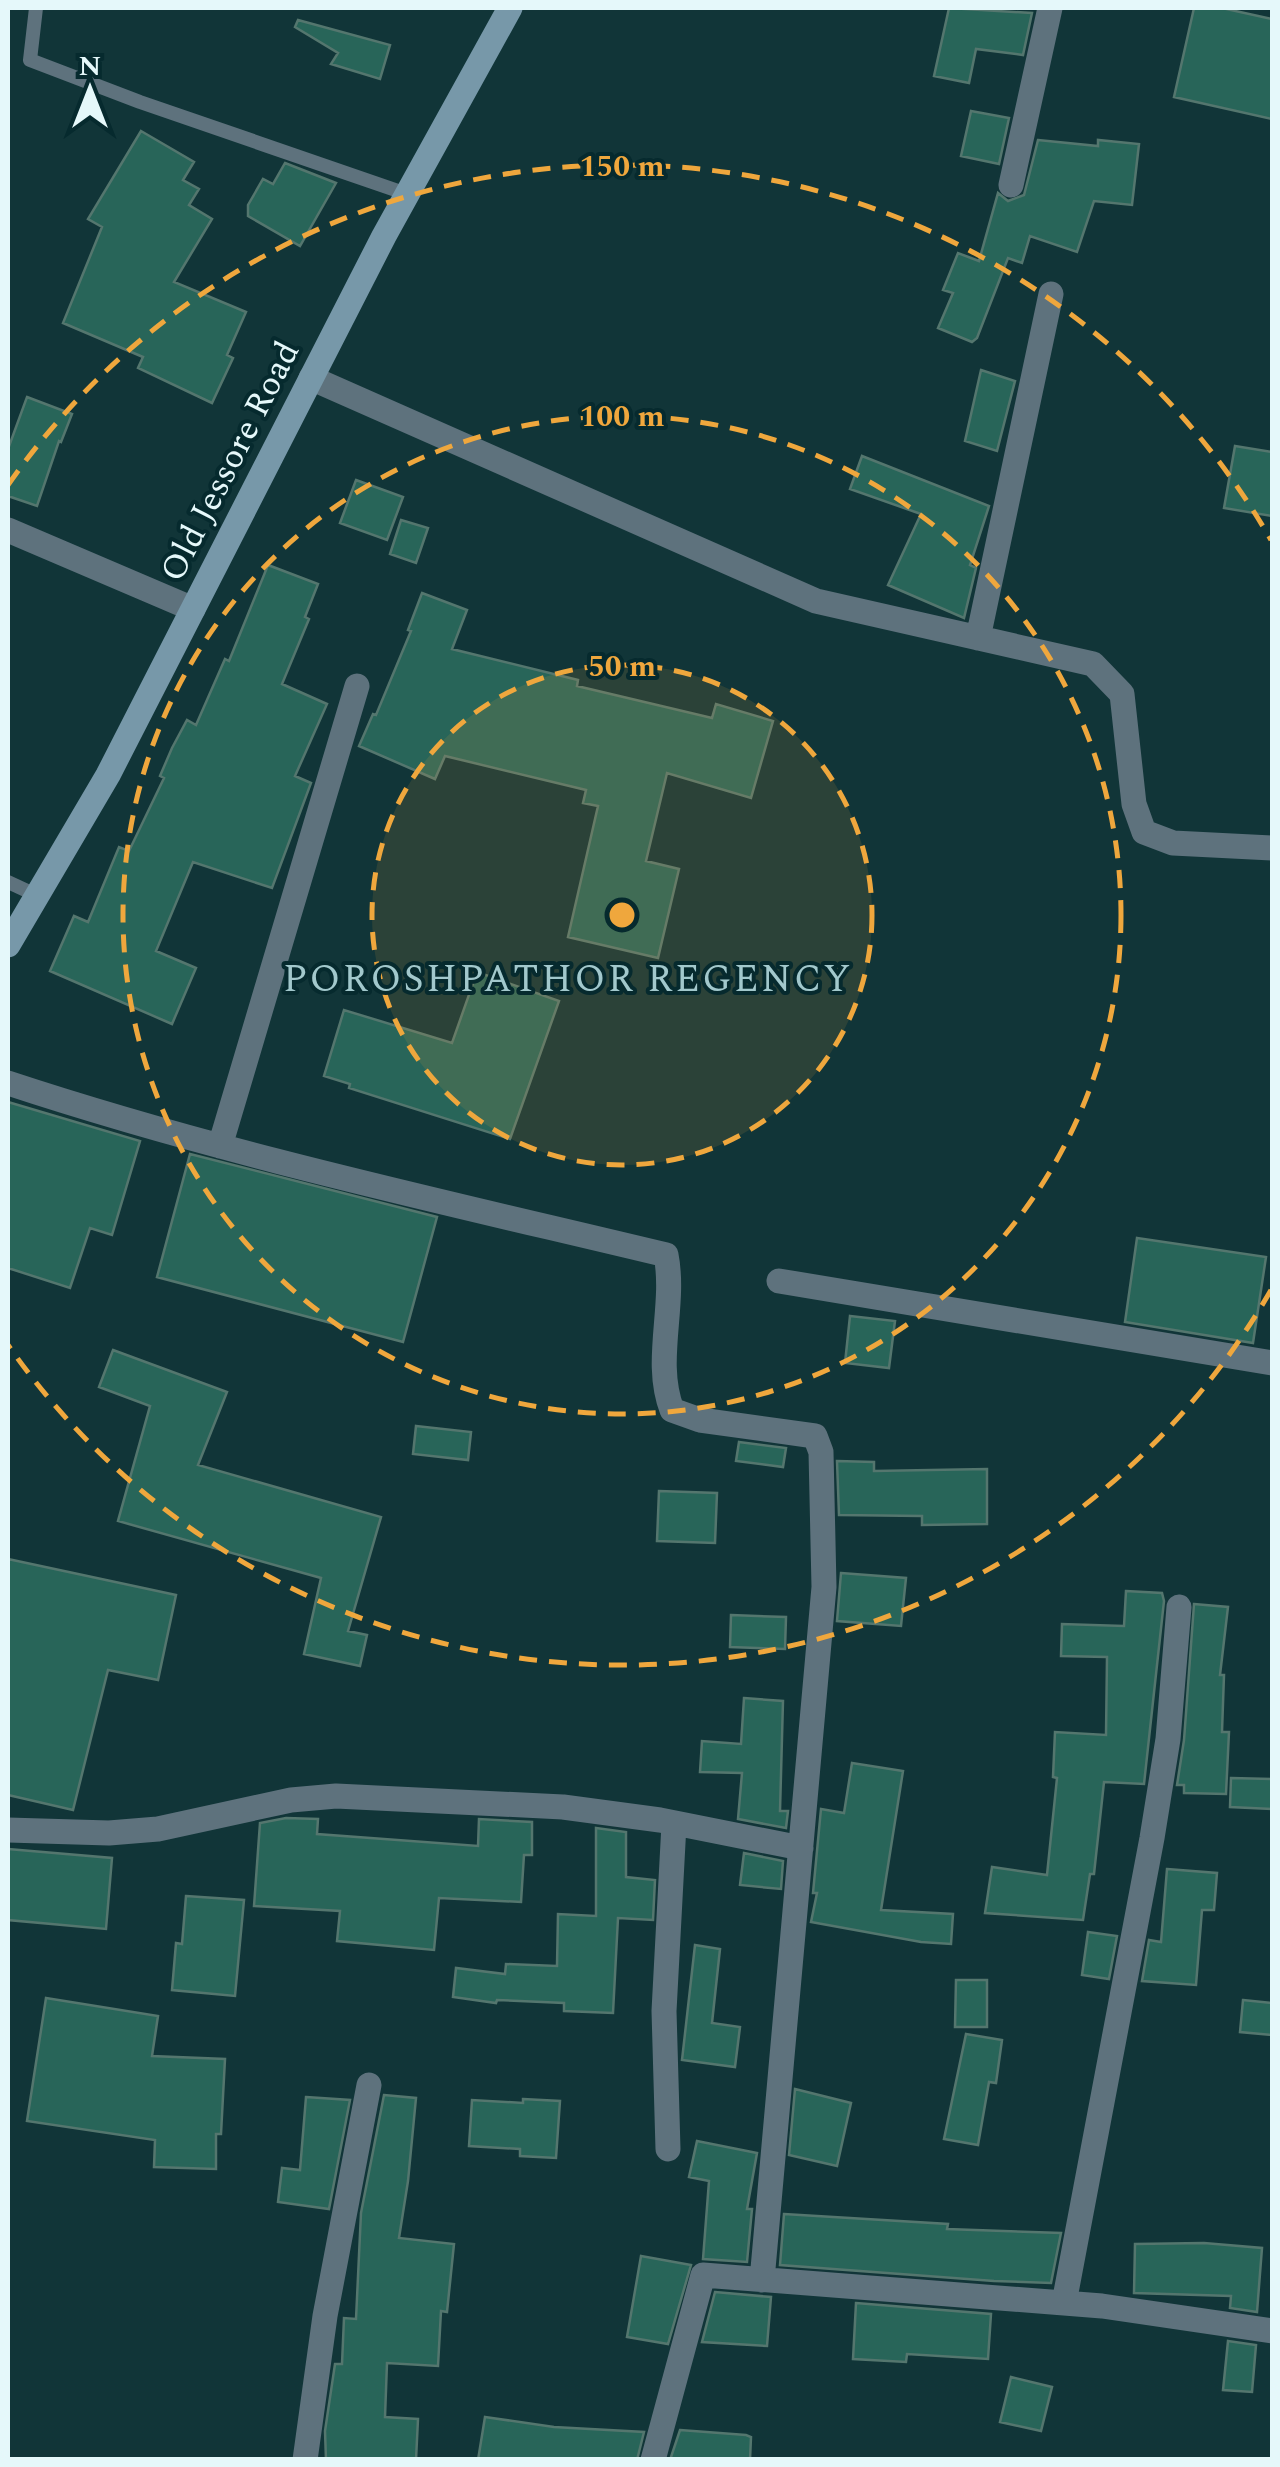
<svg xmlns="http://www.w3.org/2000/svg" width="1280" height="2467" viewBox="0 0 1280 2467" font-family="Spectral,serif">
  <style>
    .building { fill: #286559; stroke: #54766e; stroke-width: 2.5 }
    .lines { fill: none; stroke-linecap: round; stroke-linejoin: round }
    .lane { stroke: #5e727d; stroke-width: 14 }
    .street { stroke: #5e727d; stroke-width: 25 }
    .secondary { stroke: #7798a9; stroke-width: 25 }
    .ring { fill: none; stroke: #efa73d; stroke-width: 5; stroke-dasharray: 18 12 }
    .labels { text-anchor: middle; stroke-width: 8; stroke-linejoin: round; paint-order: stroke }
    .street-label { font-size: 35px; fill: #e5f8fa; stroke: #062a2e }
    .neighbourhood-label { font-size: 38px; letter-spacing: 2.5px; fill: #a2c8cc; stroke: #062a2e }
    .centre { fill: #efa73d; stroke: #062a2e; stroke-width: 5 }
    .ring-label { font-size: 30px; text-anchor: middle; font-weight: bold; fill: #efa73d; stroke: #062a2e; stroke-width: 8; stroke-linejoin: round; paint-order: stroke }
  </style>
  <rect width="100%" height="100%" fill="#113538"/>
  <path class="building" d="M 949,8 L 1032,13 L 1023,55 L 976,49 L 969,83 L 934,76 Z
    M 1194,8 L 1222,8 L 1272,19 L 1272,119 L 1174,97 Z
    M 298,20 L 390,45 L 380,79 L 331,64 L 338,53 L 295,27 Z
    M 971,111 L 1009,118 L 999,164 L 961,156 Z
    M 141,131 L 194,162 L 183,180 L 199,189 L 189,205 L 212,219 L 174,282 L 246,312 L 227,355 L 233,358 L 212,403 L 138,368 L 143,357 L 63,323 L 102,227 L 88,219 Z
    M 1038,140 L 1098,146 L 1098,140 L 1139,144 L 1132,205 L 1094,201 L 1077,252 L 1030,236 L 1022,263 L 1008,258 L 977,338 L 972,342 L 938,328 L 953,293 L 943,290 L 958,253 L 979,261 L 998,193 L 1008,201 L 1024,195 Z
    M 285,163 L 336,183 L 300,246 L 248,216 L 248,205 L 263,179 L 273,184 Z
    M 981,370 L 1015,381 L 997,451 L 965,441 Z
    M 27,397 L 72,414 L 61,442 L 59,441 L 37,506 L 8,496 L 8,449 Z
    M 1235,446 L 1272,452 L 1272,516 L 1224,508 Z
    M 862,456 L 989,506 L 970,565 L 976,568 L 964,618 L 888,585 L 921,514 L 850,489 Z
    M 356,480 L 403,497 L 387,540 L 340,523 Z
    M 401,520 L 428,528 L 416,563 L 390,554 Z
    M 268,565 L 318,584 L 305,617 L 309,619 L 282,684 L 327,704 L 295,776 L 311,783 L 272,888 L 193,862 L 156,951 L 196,968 L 172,1024 L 50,971 L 74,916 L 88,922 L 119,847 L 129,851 L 164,778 L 160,776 L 172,748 L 187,720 L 196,725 L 225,659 L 229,661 Z
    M 422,593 L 467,610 L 452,649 L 578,680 L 577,686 L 712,718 L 716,704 L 773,721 L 751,798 L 667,773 L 646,861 L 679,869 L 658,958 L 568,937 L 598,806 L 583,803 L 586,790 L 445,756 L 435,779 L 359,746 L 373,714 L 376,715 L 411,631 L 408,630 Z
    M 477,972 L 559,1001 L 510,1139 L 349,1088 L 350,1084 L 324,1076 L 344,1010 L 452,1043 Z
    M 8,1102 L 140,1141 L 112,1235 L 90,1228 L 70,1288 L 8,1268 Z
    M 190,1154 L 437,1217 L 403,1342 L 157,1277 Z
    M 1137,1238 L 1266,1257 L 1253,1343 L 1125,1322 Z
    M 850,1316 L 895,1321 L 889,1368 L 845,1363 Z
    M 113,1350 L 227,1392 L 198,1465 L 381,1517 L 348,1631 L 367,1635 L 360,1666 L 304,1654 L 321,1578 L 118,1521 L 150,1406 L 99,1387 Z
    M 416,1426 L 471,1432 L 468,1460 L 413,1454 Z
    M 739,1442 L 786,1448 L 783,1467 L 736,1461 Z
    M 837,1461 L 874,1462 L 874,1471 L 987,1469 L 987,1524 L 922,1525 L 922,1516 L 839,1515 Z
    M 659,1491 L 717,1493 L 715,1543 L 657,1541 Z
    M 8,1559 L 176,1595 L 158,1680 L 108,1670 L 73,1810 L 8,1795 Z
    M 841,1573 L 906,1578 L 901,1626 L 837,1621 Z
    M 1126,1591 L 1162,1593 L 1164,1601 L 1144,1784 L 1104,1782 L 1094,1874 L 1090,1874 L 1083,1920 L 985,1913 L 992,1867 L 1047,1875 L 1057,1778 L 1053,1777 L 1055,1732 L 1106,1735 L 1107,1657 L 1061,1656 L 1062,1624 L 1124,1626 Z
    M 1194,1604 L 1228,1607 L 1220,1675 L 1224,1675 L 1222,1732 L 1229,1732 L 1226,1794 L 1184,1793 L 1184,1785 L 1177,1785 L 1184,1740 Z
    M 731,1615 L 786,1617 L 785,1649 L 730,1647 Z
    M 744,1698 L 783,1701 L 780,1811 L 788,1811 L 786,1828 L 738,1819 L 742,1773 L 700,1772 L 702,1741 L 741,1744 Z
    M 852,1763 L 903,1771 L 881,1910 L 953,1914 L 951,1944 L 921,1942 L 811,1922 L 817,1893 L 813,1893 L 821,1809 L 844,1813 Z
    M 1231,1778 L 1272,1779 L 1272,1809 L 1230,1807 Z
    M 286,1818 L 318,1819 L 317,1834 L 478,1846 L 479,1819 L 532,1822 L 532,1855 L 524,1855 L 521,1902 L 439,1898 L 434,1950 L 337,1941 L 340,1911 L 254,1906 L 260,1823 Z
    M 596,1828 L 626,1832 L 626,1877 L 655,1880 L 653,1920 L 618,1918 L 613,2013 L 564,2011 L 564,2003 L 497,2000 L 496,2003 L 453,1997 L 456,1968 L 505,1974 L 506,1964 L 557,1966 L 558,1914 L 596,1916 Z
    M 8,1849 L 112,1858 L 106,1929 L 8,1920 Z
    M 744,1853 L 783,1861 L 781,1889 L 740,1885 Z
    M 1167,1869 L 1217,1873 L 1214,1910 L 1202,1910 L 1196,1985 L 1142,1981 L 1149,1940 L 1161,1942 Z
    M 186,1896 L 244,1900 L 235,1996 L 172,1990 L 176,1943 L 182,1944 Z
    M 1088,1932 L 1117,1936 L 1109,1979 L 1082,1975 Z
    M 695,1945 L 720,1949 L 712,2023 L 740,2027 L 735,2067 L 682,2060 Z
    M 956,1980 L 987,1980 L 987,2027 L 955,2027 Z
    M 46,1998 L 158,2016 L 152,2056 L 225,2059 L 221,2134 L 216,2134 L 216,2169 L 154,2167 L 155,2140 L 27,2121 Z
    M 1243,2000 L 1272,2003 L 1272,2035 L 1240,2032 Z
    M 966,2034 L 1002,2040 L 996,2083 L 989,2082 L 978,2145 L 944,2139 Z
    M 795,2089 L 851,2103 L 837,2166 L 789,2155 Z
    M 384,2095 L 416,2098 L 408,2181 L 399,2238 L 454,2244 L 447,2312 L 441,2311 L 438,2366 L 387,2363 L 385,2417 L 418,2419 L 416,2460 L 326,2460 L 325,2431 L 335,2364 L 342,2364 L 344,2318 L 356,2319 L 361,2213 Z
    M 306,2097 L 350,2100 L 329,2209 L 278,2202 L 282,2168 L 300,2170 Z
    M 523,2099 L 560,2101 L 556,2158 L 520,2156 L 520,2149 L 469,2146 L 472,2100 L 523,2103 Z
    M 697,2141 L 757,2153 L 747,2209 L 752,2209 L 747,2262 L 703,2259 L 709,2181 L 689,2177 Z
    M 784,2214 L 948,2224 L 947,2229 L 1061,2233 L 1051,2283 L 994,2281 L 780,2265 Z
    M 1204,2243 L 1262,2248 L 1257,2312 L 1230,2308 L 1231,2296 L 1134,2293 L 1135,2244 Z
    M 641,2256 L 691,2265 L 668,2344 L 627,2337 Z
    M 715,2292 L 771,2297 L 767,2346 L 702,2342 Z
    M 856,2303 L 991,2314 L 988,2359 L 907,2354 L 906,2362 L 853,2359 Z
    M 1228,2341 L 1256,2345 L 1252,2392 L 1223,2390 Z
    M 1011,2377 L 1052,2387 L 1041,2431 L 1000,2422 Z
    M 485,2417 L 554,2427 L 644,2432 L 637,2460 L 478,2460 Z
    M 680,2430 L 746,2435 L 751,2437 L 750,2460 L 670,2460 Z"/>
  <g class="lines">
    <path class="lane" d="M 36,8 L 30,60 L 140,102 L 407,194
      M 8,882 L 36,895"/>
    <path class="street" d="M 1011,185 L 1050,8
      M 311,378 L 816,601 L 1093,664 L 1122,694 L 1134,804 L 1144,832 L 1173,843 L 1272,848
      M 8,530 L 193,609
      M 978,638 L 1051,294
      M 8,1083 C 223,1154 445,1202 666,1255 C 676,1306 653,1361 672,1410 L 700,1420 L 815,1436 L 821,1452 L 824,1587 L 762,2280
      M 220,1146 L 357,686
      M 779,1281 L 1272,1363
      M 8,1830 L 109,1833 L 158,1829 L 291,1800 L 336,1796 L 563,1807 L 660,1820 L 801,1848
      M 668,2149 L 664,2011 L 674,1824
      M 1064,2303 L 1152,1838 L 1168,1739 L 1179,1607
      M 305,2460 L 325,2316 L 369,2085
      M 653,2460 L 703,2275 L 1102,2306 L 1272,2331"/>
    <path class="secondary" d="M 8,945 L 108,775 L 384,236 L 510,8"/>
  </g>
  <circle cx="622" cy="915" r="250" fill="#efa73d" fill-opacity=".12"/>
  <g class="ring">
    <circle cx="622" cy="915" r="250"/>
    <circle cx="622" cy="915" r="499"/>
    <path d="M1271 1290A749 749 0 0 1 8 1345M8 485A749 749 0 0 1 1271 540"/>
  </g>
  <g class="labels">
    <g class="street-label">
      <text transform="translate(229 461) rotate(-63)" y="12">Old Jessore Road</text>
    </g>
    <g class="neighbourhood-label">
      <text x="568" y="991">POROSHPATHOR REGENCY</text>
    </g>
  </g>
  <circle cx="622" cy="915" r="15" class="centre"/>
  <g class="ring-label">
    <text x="622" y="176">150 m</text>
    <text x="622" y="426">100 m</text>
    <text x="622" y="676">50 m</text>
  </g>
  <rect width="1280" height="2467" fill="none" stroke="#e5f8fa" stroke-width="20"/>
  <g transform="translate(90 90)" stroke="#062a2e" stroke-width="8" paint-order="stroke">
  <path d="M0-8L18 38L0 25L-18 38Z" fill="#e5f8fa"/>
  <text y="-15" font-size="28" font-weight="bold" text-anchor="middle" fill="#e5f8fa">N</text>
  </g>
</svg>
